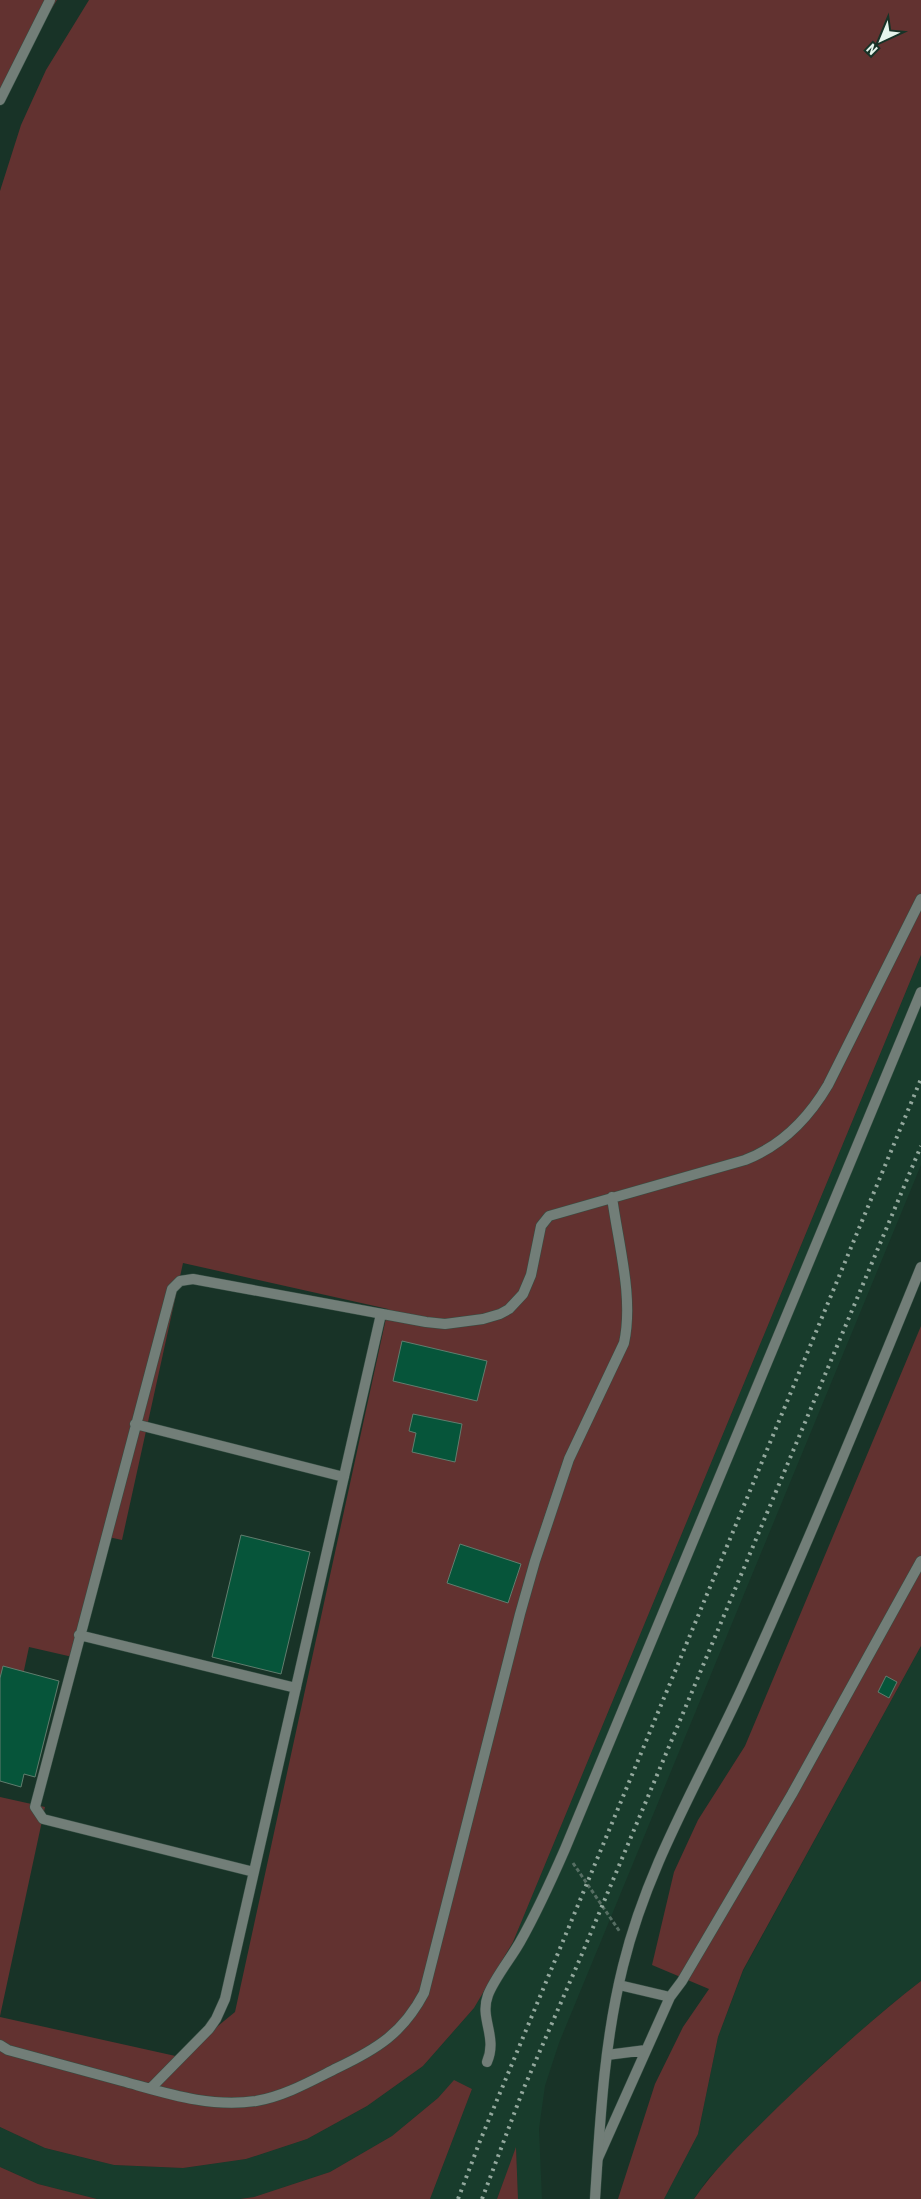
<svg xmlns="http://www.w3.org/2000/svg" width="921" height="2199" viewBox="0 0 921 2199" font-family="'Roboto Condensed',sans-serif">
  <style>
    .built { fill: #183c2c }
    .green { fill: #623230 }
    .building { fill: #06553a; stroke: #607d6e }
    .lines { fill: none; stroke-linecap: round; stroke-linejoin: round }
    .service-casing { stroke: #354e43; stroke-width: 11 }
    .tertiary-casing { stroke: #354e43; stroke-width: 11 }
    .path { stroke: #566e63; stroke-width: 3; stroke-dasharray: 4 2.5; stroke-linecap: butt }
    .service { stroke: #727e78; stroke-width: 10 }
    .tertiary { stroke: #727e78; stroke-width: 10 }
    .rail { stroke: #93a89d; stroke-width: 4; stroke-dasharray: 2.5 5; stroke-linecap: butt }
  </style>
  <rect width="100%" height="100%" fill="#183327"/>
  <path class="built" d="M 921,955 L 921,1165 L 559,2043 L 545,2086 L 539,2129 L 542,2199 L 518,2199 L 516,2149 L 497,2199 L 430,2199 L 472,2089 L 454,2081 L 438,2098 L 392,2136 L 330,2172 L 254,2197 L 240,2199 L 97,2199 L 38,2184 L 0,2167 L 0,2127 L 45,2148 L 114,2165 L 183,2168 L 246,2159 L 307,2139 L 367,2106 L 423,2066 L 474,2008 L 513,1942 Z
    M 921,1646 L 921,1981 L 893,2003 L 823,2064 L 758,2127 L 707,2180 L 694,2199 L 664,2199 L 698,2134 L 718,2037 L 743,1971 Z"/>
  <path class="green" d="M 0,0 L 57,0 L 22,57 L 0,103 Z
    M 89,0 L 921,0 L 921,955 L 513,1942 L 474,2008 L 423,2066 L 367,2106 L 307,2139 L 246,2159 L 183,2168 L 114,2165 L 45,2148 L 0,2127 L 0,2017 L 180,2057 L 235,2012 L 388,1309 L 183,1263 L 122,1540 L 104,1536 L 77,1658 L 29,1647 L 0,1782 L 0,191 L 21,125 L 46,70 Z
    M 921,1326 L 921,1646 L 743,1970 L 718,2037 L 698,2134 L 664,2199 L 618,2199 L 655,2084 L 683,2027 L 709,1989 L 652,1965 L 674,1872 L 698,1820 L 745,1746 Z
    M 0,1797 L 45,1807 L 0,2016 Z
    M 921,1981 L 921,2199 L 694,2199 C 718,2164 751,2134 781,2104 C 826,2061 872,2019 921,1981 Z
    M 454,2080 L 472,2089 L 430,2199 L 240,2199 L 254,2197 L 330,2172 L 392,2136 L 438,2098 Z
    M 516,2147 L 518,2199 L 497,2199 Z
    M 0,2167 L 38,2184 L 97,2199 L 0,2199 Z"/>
  <path class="building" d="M 402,1341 L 487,1361 L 477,1401 L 393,1381 Z
    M 413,1414 L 462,1424 L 455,1462 L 412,1452 L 416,1433 L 409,1431 Z
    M 241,1535 L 310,1552 L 281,1674 L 212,1657 Z
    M 460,1544 L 521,1564 L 508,1603 L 447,1583 Z
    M 3,1666 L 59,1681 L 35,1777 L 24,1774 L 21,1787 L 0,1781 L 0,1678 Z
    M 886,1676 L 897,1682 L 889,1698 L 878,1692 Z"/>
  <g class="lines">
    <g class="service-casing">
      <path id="service" d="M 0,100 L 50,0
        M 135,1424 L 344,1477
        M 79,1635 L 296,1688
        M 254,1872 L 43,1819 L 35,1807 L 172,1289 L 180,1281 L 193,1279 L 426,1322 L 445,1324 L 483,1319 L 500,1314 L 509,1309 L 523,1294 L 531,1275 L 541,1226 L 549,1216 L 745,1160 C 781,1146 808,1119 828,1085 L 921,899
        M 619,1985 L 670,1997 L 682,1981 L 792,1794 L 921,1561
        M 0,2045 L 8,2050 C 46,2060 84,2071 122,2081 C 166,2093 209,2108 256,2101 C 285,2096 311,2081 337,2068 C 377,2049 403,2033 424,1993 L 520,1614 L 535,1561 L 569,1459 L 624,1343 C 634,1297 618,1243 612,1197
        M 607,2055 L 646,2050
        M 487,2062 C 498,2036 479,2019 488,1995 C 494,1979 511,1958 520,1942 C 537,1912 551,1881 565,1849 L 921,992
        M 150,2089 L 209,2029 L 216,2019 L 225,1999 L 381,1314
        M 598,2158 L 670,1997"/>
    </g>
    <g class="tertiary-casing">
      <path id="tertiary" d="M 595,2199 C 600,2121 604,2042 623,1966 C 648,1864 700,1780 743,1686 C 806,1548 864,1407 921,1267"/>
    </g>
    <path class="path" d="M 573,1863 L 620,1932"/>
    <use href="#service" class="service"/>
    <use href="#tertiary" class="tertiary"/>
    <path class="rail" d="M 458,2199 L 480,2141 L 921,1079
      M 482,2199 L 523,2090 L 579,1961 L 921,1146"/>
  </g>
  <g transform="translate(881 40) rotate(224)" stroke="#183327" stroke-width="4" paint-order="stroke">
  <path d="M0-4L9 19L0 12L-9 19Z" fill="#e5f5ec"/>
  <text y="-8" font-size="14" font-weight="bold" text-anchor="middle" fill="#e5f5ec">N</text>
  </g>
</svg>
